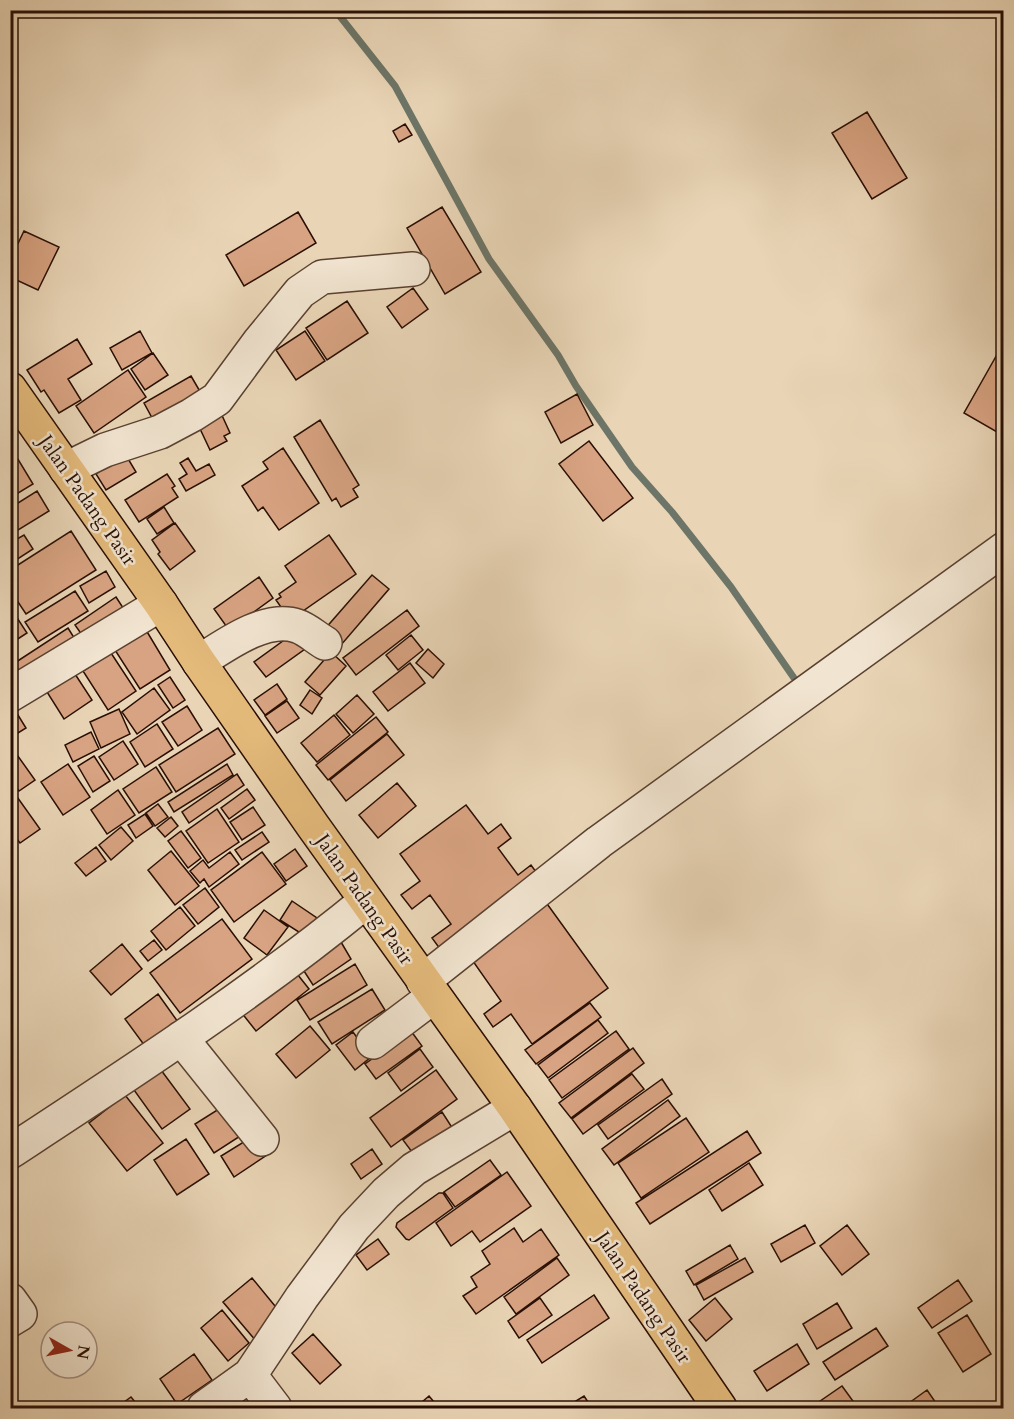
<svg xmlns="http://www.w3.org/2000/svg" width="1014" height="1419" viewBox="0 0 1014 1419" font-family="Cardo,serif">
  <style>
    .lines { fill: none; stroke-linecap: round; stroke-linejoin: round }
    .stream { stroke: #6c7567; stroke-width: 7 }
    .building { fill: #d8a382; stroke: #290e04; stroke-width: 1.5 }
    .minor-casing { stroke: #594030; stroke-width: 36 }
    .highway-casing { stroke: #290e04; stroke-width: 36 }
    .minor { stroke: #f1e4d0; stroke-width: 33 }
    .highway { stroke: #e4ba7b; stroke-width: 33 }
    .labels { text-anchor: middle; stroke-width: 5; stroke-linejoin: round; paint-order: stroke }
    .street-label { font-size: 20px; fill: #290e04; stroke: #f1e4d0 }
  </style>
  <rect width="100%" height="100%" fill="#e9d5b6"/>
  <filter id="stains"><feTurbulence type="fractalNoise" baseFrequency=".00333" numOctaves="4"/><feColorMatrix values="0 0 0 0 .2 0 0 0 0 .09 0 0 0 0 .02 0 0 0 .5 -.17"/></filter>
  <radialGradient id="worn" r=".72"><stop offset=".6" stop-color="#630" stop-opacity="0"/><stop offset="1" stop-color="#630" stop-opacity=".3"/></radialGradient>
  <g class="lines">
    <path class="stream" d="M 335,10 L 395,86 L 489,259 L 558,355 L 576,386 L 632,467 L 672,512 L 731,587 L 794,678"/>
  </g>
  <path class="building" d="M 867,112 L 907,178 L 872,199 L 832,133 Z
    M 405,124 L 412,135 L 399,142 L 393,131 Z
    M 442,207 L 481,272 L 445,294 L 407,228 Z
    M 298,212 L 316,243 L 244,286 L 226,255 Z
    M 24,231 L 59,247 L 38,290 L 10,277 L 10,268 L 14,259 L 11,258 Z
    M 413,288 L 428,309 L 402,328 L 387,307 Z
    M 347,301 L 368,333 L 327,360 L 306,328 Z
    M 140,331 L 152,353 L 122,370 L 110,348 Z
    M 305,331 L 325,361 L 296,380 L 276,350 Z
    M 77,339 L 92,364 L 68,379 L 81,400 L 59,413 L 44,390 L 41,392 L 27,370 Z
    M 1003,344 L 1004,420 L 997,432 L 964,413 Z
    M 153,353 L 168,375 L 145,390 L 131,369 Z
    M 128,370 L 146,397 L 94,433 L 76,406 Z
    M 191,376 L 205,400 L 157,427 L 144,403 Z
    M 577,394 L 593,425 L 561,443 L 545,412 Z
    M 220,411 L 230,433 L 224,436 L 227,441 L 210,450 L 194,416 Z
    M 320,420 L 359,485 L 353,489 L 358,497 L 341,507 L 336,498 L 332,501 L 294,437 Z
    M 589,441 L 633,498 L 603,521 L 559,464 Z
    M 283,448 L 319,503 L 279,530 L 263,507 L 258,511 L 242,486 L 268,469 L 263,462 Z
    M 13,451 L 33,484 L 10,498 L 10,453 Z
    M 124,452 L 136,472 L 106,490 L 96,474 L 100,471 L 99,468 Z
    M 188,458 L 196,471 L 209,464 L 215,475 L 186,491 L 179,479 L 187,474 L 180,463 Z
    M 167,474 L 175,486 L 172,488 L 178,497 L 139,522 L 125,500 Z
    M 37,491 L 49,511 L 10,535 L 10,508 Z
    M 164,507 L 174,523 L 157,534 L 147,519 Z
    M 175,523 L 195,551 L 170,570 L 158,554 L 160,552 L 152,540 Z
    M 71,531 L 96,570 L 26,614 L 10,590 L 10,570 Z
    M 24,535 L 33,549 L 13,562 L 10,557 L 10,543 Z
    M 329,535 L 356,574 L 290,620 L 276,600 L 281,597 L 279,594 L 296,582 L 285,566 Z
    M 106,571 L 115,587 L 89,603 L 80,586 Z
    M 372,575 L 389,589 L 341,645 L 324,630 Z
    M 259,577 L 273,598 L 229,630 L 214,609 Z
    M 75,591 L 88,611 L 38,642 L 25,622 Z
    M 116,597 L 129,617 L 89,645 L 75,625 Z
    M 10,607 L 27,633 L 10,644 Z
    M 407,610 L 419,626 L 356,675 L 343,658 Z
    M 68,628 L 81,649 L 10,695 L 10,666 Z
    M 146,630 L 170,670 L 140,689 L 115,650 Z
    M 294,633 L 305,649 L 266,677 L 254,662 Z
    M 411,635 L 423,650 L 398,670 L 386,655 Z
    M 428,649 L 444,664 L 433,678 L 416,663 Z
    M 331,652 L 346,666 L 320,695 L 305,682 Z
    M 111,653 L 136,691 L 108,710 L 83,671 Z
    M 410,663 L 425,683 L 388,711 L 373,692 Z
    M 75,674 L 92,700 L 64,719 L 47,692 Z
    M 170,677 L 185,700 L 173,708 L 158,685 Z
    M 277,684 L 287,699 L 265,715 L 254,700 Z
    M 154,688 L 170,710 L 137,734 L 122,712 Z
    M 310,690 L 322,698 L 312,714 L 300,705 Z
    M 357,695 L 374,714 L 353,733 L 336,714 Z
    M 287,701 L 299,718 L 277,733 L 265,716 Z
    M 187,706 L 202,730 L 178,746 L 162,722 Z
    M 13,707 L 26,728 L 10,738 L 10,709 Z
    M 119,709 L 130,734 L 101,748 L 90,722 Z
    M 334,715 L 350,735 L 317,762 L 301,743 Z
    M 376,717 L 388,732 L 328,780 L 316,765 Z
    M 157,724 L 173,749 L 145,767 L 130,742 Z
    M 218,728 L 235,754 L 176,792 L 159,765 Z
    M 91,732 L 99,749 L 73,762 L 65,745 Z
    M 387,734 L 404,755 L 346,801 L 330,780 Z
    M 123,741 L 138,764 L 114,780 L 99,757 Z
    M 10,745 L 35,780 L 19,791 L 10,779 Z
    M 94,756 L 110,781 L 93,792 L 78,766 Z
    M 68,764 L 90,797 L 63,815 L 41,782 Z
    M 227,764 L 233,775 L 174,812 L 168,802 Z
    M 156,767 L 172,792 L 139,813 L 123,789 Z
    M 237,774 L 244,785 L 189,823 L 182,812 Z
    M 397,783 L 416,806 L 378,838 L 359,815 Z
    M 10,787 L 40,829 L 20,843 L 10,830 Z
    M 247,789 L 255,800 L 229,819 L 221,808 Z
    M 118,790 L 135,815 L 107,834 L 91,810 Z
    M 158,804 L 168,817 L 155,826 L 146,813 Z
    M 466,805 L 488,834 L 501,824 L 511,838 L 498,848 L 518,875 L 531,865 L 542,880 L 443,953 L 432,938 L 451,924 L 430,895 L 412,909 L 401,895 L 420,881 L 400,854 Z
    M 253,807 L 265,825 L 242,840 L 230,822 Z
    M 217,809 L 239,842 L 208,863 L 186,831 Z
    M 145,814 L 153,826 L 136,838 L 128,825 Z
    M 171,817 L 178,826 L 165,837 L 157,828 Z
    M 121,827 L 133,841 L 111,860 L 99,845 Z
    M 181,831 L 201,858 L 188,868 L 168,841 Z
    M 262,832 L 269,842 L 242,860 L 235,850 Z
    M 96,847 L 106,861 L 86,876 L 75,863 Z
    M 295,849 L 307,866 L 286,881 L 274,864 Z
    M 171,851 L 199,886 L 175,905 L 148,870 Z
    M 230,852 L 239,864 L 209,887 L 204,879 L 200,883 L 190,871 L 203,860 L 209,868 Z
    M 262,852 L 286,884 L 234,922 L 211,890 Z
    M 205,888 L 219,907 L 198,924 L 183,905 Z
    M 292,901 L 317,918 L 305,936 L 280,920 Z
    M 545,901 L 608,988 L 532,1044 L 511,1014 L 493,1027 L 484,1014 L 501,1001 L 470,957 Z
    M 180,907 L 195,926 L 166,950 L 151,931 Z
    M 264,910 L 288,927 L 267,955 L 244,938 Z
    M 222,919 L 252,959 L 180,1013 L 150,973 Z
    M 154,940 L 162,950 L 148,961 L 140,951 Z
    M 341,942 L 351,959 L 313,985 L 302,968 Z
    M 122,944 L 142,969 L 111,995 L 90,971 Z
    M 355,964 L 367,985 L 310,1020 L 297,1000 Z
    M 294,970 L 309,989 L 256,1031 L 241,1012 Z
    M 372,989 L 385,1010 L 332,1044 L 318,1022 Z
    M 158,994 L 183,1029 L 150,1053 L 125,1019 Z
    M 590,1003 L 601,1017 L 536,1064 L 525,1050 Z
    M 598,1020 L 608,1033 L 548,1078 L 538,1065 Z
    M 310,1026 L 330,1050 L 296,1078 L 276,1054 Z
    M 411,1031 L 422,1046 L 376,1079 L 365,1064 Z
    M 616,1031 L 629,1049 L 562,1098 L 549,1080 Z
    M 353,1032 L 371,1057 L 355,1070 L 336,1045 Z
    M 633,1048 L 644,1063 L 571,1118 L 559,1103 Z
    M 420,1049 L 433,1067 L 401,1091 L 388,1073 Z
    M 161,1070 L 190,1109 L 162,1129 L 134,1090 Z
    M 436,1070 L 457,1099 L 391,1147 L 370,1118 Z
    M 632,1074 L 644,1089 L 583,1134 L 572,1119 Z
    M 662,1079 L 672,1094 L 608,1139 L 598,1125 Z
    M 125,1095 L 163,1143 L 127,1171 L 89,1123 Z
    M 668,1100 L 680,1116 L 614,1165 L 602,1149 Z
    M 230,1102 L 248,1131 L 214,1153 L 195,1124 Z
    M 442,1112 L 453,1129 L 415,1156 L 403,1140 Z
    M 686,1118 L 709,1152 L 641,1198 L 618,1163 Z
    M 747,1131 L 761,1153 L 650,1224 L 636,1203 Z
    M 255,1135 L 267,1155 L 234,1177 L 221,1156 Z
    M 186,1139 L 209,1174 L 177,1195 L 154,1160 Z
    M 372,1149 L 382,1164 L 361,1179 L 351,1164 Z
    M 490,1160 L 501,1175 L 455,1207 L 444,1192 Z
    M 749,1163 L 763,1185 L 722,1211 L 709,1190 Z
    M 507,1172 L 531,1206 L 480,1242 L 472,1231 L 451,1246 L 436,1223 Z
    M 439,1193 L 443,1193 L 453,1208 L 409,1240 L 406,1239 L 396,1227 L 397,1223 Z
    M 805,1225 L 815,1243 L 781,1262 L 771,1244 Z
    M 847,1225 L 869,1254 L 842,1275 L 820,1246 Z
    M 514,1228 L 523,1242 L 541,1229 L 559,1255 L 476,1314 L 463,1296 L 477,1287 L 471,1277 L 490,1264 L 482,1251 Z
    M 378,1239 L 389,1254 L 367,1270 L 356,1255 Z
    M 730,1245 L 738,1259 L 694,1285 L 686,1271 Z
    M 557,1258 L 569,1275 L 516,1314 L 504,1297 Z
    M 745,1258 L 753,1272 L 704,1300 L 696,1285 Z
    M 252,1278 L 284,1317 L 256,1341 L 223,1302 Z
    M 958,1280 L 972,1301 L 932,1328 L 918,1308 Z
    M 594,1295 L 609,1318 L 542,1363 L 527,1340 Z
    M 540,1298 L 552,1315 L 519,1338 L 508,1321 Z
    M 715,1298 L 732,1319 L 706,1341 L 689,1320 Z
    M 837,1303 L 852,1328 L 817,1349 L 803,1324 Z
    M 222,1310 L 249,1343 L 228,1361 L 201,1328 Z
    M 967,1315 L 991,1354 L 963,1372 L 938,1333 Z
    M 876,1328 L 888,1346 L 835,1380 L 823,1362 Z
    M 313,1334 L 341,1365 L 320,1384 L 292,1353 Z
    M 797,1344 L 809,1364 L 767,1391 L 754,1371 Z
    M 194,1354 L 212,1380 L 177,1404 L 160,1379 Z
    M 842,1386 L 858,1408 L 810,1408 Z
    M 927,1390 L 938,1406 L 936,1408 L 902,1408 Z
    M 429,1396 L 439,1408 L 415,1408 Z
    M 584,1396 L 592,1408 L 570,1408 L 568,1406 Z
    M 131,1397 L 140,1408 L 116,1408 Z"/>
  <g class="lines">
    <g class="minor-casing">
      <path id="minor" d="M 66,469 L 105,450 L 160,432 L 192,415 L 217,399 L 259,342 L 300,292 L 322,277 L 413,269
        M 199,662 C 224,646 266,615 297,626 C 307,629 316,638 325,643
        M 10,695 L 161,604
        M 423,981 L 599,842 L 1004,549
        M 181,1038 L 262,1139
        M 373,1042 L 434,996
        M 10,1152 C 132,1072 254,993 366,901
        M 10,1300 L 20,1314 L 10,1320
        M 250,1375 L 275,1408
        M 204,1408 L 250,1375 L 302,1297 L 354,1227 L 386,1193 L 414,1169 L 515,1108"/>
    </g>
    <g class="highway-casing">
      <path id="highway" d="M 10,389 L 161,604 L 199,662 L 313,826 L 515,1108 L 720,1408"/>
    </g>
    <use href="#minor" class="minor"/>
    <use href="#highway" class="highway"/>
  </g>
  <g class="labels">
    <g class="street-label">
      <text transform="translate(88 500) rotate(55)" y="7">Jalan Padang Pasir</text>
      <text transform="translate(365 899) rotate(55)" y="7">Jalan Padang Pasir</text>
      <text transform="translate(644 1297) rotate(56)" y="7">Jalan Padang Pasir</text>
    </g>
  </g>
  <rect width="1014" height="1419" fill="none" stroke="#e9d5b6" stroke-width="36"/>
  <rect x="12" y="12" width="990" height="1395" fill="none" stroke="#290e04" stroke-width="3"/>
  <rect x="18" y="18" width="978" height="1383" fill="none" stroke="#290e04" stroke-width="1.5"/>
  <g transform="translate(69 1350) rotate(99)"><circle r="28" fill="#f1e4d0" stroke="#a18e7e" stroke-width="1.5"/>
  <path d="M0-4.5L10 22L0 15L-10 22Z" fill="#8f2418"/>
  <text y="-9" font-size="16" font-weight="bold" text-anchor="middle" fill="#290e04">N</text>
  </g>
  <rect width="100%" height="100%" filter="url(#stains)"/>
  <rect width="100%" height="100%" fill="url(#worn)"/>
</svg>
